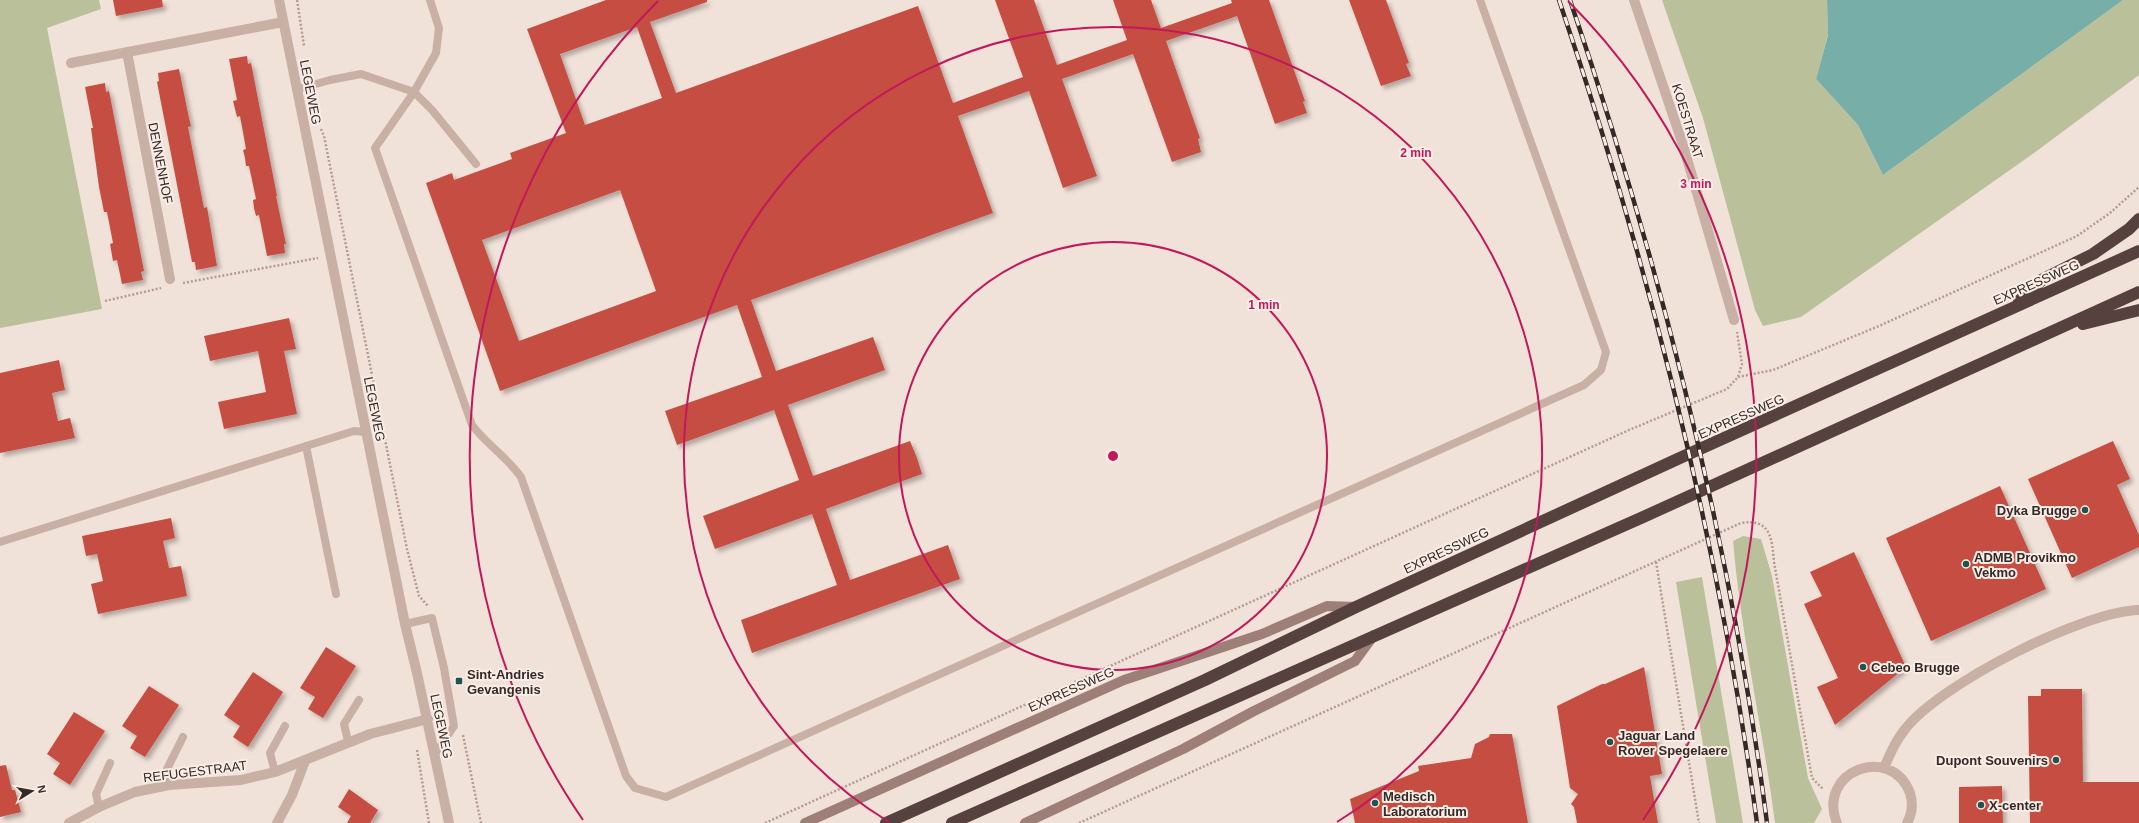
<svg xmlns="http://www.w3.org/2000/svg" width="2139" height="823" viewBox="0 0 2139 823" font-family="Helvetica,sans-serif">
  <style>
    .green { fill: #b9c09a }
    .water { fill: #78aea8 }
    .building { fill: #c64e43; fill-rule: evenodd; filter: url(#shadow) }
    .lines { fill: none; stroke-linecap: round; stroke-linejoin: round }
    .path { stroke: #b59a90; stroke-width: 2.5; stroke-dasharray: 2 2; stroke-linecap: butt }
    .lane { stroke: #c9b0a5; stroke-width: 8 }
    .street { stroke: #c9b0a5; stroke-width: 10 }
    .secondary { stroke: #9d7f77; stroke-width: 10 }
    .highway { stroke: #56413e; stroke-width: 12 }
    .rail-casing { stroke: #352927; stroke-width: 4.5 }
    .rail { stroke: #f9ede6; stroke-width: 3; stroke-dasharray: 9; stroke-linecap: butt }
    .ring { fill: none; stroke: #c2185b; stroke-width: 2 }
    .poi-dot { fill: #1c5651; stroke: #f9ede6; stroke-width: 1.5 }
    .labels { text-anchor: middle; stroke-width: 4; stroke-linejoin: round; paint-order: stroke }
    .street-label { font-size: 13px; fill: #352927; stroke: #f9ede6 }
    .poi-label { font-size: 13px; font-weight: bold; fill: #352927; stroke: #f9ede6; text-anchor: start }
    .centre { fill: #c2185b; stroke: #f9ede6; stroke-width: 2 }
    .ring-label { font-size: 12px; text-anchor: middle; font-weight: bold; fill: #c2185b; stroke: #f9ede6; stroke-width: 4; stroke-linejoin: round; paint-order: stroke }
  </style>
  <defs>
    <filter id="shadow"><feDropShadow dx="3.5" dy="3.5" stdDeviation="2" flood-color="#0004"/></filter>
  </defs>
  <rect width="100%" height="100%" fill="#f1e2d9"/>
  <path class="green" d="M 0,0 L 99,0 L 101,9 L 47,28 L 102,309 L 0,328 Z
    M 1662,0 L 1827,0 L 1828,34 L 1816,79 L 1858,125 L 1883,175 L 2123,0 L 2139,0 L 2139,75 L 2034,153 L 1801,317 L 1763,326 L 1755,310 L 1703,118 Z
    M 1743,536 L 1761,539 L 1772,576 L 1808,778 L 1822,809 L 1814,823 L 1775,823 C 1763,729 1741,636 1733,541 Z
    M 1702,577 L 1743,823 L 1716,823 L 1676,582 Z"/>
  <path class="water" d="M 1827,0 L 2123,0 L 1883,175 L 1858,125 L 1816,79 L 1828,35 Z"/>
  <path class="building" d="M 113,0 L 162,0 L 163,7 L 116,16 Z
    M 606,0 L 707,0 L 707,2 L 650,22 L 676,93 L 918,6 L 953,103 L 1023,77 L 995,0 L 1034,0 L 1057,65 L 1127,40 L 1113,0 L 1151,0 L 1161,28 L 1232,3 L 1231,0 L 1269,0 L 1305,101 L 1303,102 L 1307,113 L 1275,124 L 1237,16 L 1166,41 L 1200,138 L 1198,139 L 1201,152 L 1172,162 L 1133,54 L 1062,79 L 1097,176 L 1063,188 L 1029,91 L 958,116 L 993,213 L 751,300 L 776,371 L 873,337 L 885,370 L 788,405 L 813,476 L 910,441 L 917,458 L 922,474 L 826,509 L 850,580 L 948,545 L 960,579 L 752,653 L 741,620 L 837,585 L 812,514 L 715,549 L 703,516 L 799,480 L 774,410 L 677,445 L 665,411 L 762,377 L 737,305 L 500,391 L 426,183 L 452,173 L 454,180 L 512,159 L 510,153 L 566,133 L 527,29 ZM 637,27 L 662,98 L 585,125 L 560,54 ZM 620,190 L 656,291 L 519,341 L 482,240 Z
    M 1349,0 L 1386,0 L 1409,63 L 1406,64 L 1411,76 L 1381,86 Z
    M 247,56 L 248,64 L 251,63 L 277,196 L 276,196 L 286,244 L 284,244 L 285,253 L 267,256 L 259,215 L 256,216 L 254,208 L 253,200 L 256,199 L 249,166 L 246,166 L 245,158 L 243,150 L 246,149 L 240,116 L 237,117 L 233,101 L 237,100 L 229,59 Z
    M 179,69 L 189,118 L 191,126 L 188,127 L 204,208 L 207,207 L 217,266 L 196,270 L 195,262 L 192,262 L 157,82 L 159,81 L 158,73 Z
    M 105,83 L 106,92 L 109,91 L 144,271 L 141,272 L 143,280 L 122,284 L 117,260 L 113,261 L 110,244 L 113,243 L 107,212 L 104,212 L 99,187 L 91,128 L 93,128 L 85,87 Z
    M 289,318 L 296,349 L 284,351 L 297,414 L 224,429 L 218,402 L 266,392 L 258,351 L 210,361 L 204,336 Z
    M 59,360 L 65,390 L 52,393 L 58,421 L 70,418 L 75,438 L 0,453 L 0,373 Z
    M 2113,441 L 2130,479 L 2117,485 L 2139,535 L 2139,547 L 2072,578 L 2028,479 Z
    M 2000,486 L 2046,589 L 1931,641 L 1886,538 Z
    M 171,518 L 175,538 L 163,541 L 169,568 L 181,566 L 187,596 L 98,614 L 91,584 L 103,581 L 97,554 L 86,556 L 82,536 Z
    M 1854,552 L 1906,667 L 1835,725 L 1817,687 L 1838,678 L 1804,604 L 1822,596 L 1810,572 Z
    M 326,647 L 356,666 L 323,718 L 308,709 L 315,697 L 300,688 Z
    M 1644,667 L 1662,774 L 1650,776 L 1658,823 L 1577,823 L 1574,807 L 1571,804 L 1578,794 L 1570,788 L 1557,706 L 1602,684 L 1605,684 Z
    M 253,672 L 283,692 L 248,747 L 233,737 L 240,726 L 224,715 Z
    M 149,686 L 179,705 L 145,757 L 130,748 L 137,736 L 122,726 Z
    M 2041,689 L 2082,689 L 2083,782 L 2139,782 L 2139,823 L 2030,823 L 2028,696 L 2041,696 Z
    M 74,712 L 105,731 L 70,785 L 53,774 L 60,763 L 47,754 Z
    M 1490,734 L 1512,734 L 1528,823 L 1355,823 L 1350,799 L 1419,771 L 1418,766 L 1471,758 L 1475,744 L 1489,737 Z
    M 6,765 L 12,790 L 15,790 L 21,812 L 0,817 L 0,766 Z
    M 2002,786 L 2003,823 L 1959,823 L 1959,787 Z
    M 349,789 L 378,810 L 370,823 L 347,823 L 351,816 L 338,807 Z"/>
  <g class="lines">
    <path class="path" d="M 297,0 L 304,46
      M 321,129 L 324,136 L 407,549 L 419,596 L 428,606
      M 183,283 L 318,258
      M 105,301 L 161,288
      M 1738,377 L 1773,370 L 1879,326 L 2077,236 L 2110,213 L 2139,187
      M 1656,562 L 1699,823
      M 463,735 L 481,823
      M 417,750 L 429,823
      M 765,823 L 1629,430 L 1727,389 L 1738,377 L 1742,364 L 1737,332
      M 1079,823 L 1741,523 C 1771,518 1772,539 1774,562 L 1812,778 L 1823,789"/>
    <path class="lane" d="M 430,0 L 439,28 L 436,53 L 414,92 L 375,148 L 472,425 C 486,444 507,457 521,477 L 626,776 L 635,788 L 666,797 L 1584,385 L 1601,370 L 1606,352 L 1480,0
      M 298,89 L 330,80 L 361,74 L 414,92 L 432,110 L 476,164
      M 306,446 L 336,594
      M 0,542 L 354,431 L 366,432
      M 405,624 L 432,618 L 444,668 L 454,726 L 435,754
      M 348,741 L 344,724 L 359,700
      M 275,772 L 270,753 L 285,726
      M 169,785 L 167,769 L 183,737
      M 99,807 L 96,794 L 110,763"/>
    <path class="street" d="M 279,0 L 405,624 L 417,673 L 449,823
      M 1634,0 L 1683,145 L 1734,320
      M 127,52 L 170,279
      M 71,63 L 283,22
      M 1884,768 C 1890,754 1896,740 1906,728 C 1941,684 2083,611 2139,610
      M 69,823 L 99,807 L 135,792 L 169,785 L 241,780 L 275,772 L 370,734 L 428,719
      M 277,823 L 292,795 L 305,761
      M 1837,823 C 1816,771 1891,743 1910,793 C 1913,803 1912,814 1907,823"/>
    <path class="secondary" d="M 805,823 L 1124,680 L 1262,634 L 1327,606 L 1356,607
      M 1025,823 L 1183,749 L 1254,711 L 1355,661 L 1374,635"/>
    <path class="highway" d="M 2019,301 L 2043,279 L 2093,254 L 2129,229 L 2139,219
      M 2083,324 L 2139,310
      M 886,823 L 1205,680 L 1356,607 L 1682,457 L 2139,251
      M 952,823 L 1641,518 L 2139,292"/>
    <g class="rail-casing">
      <path id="rail" d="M 1559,0 C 1650,268 1719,542 1757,823
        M 1570,0 C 1661,267 1731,543 1767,823"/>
    </g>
    <use href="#rail" class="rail"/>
  </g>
  <g class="ring">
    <circle cx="1113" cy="456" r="214"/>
    <path d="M889 822A429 429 0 1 1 1337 822"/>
    <path d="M583 820A643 643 0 0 1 658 1M1568 1A643 643 0 0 1 1643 820"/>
  </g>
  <g class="poi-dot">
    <circle cx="2085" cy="510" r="4"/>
    <circle cx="1966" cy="564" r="4"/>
    <circle cx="1863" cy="667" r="4"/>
    <rect x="455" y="677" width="8" height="8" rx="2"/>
    <circle cx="1610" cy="742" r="4"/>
    <circle cx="2056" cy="760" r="4"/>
    <circle cx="1375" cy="803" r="4"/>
    <circle cx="1981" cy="805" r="4"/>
  </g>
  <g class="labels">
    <g class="street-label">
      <text transform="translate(311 92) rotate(79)" y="5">LEGEWEG</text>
      <text transform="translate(1688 121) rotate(73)" y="5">KOESTRAAT</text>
      <text transform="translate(161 163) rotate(79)" y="5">DENNENHOF</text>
      <text transform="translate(2036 282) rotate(-24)" y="5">EXPRESSWEG</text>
      <text transform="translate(375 409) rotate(79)" y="5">LEGEWEG</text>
      <text transform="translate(1741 416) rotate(-24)" y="5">EXPRESSWEG</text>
      <text transform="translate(1446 550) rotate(-25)" y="5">EXPRESSWEG</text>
      <text transform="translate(1071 689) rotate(-24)" y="5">EXPRESSWEG</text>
      <text transform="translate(442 726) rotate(78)" y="5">LEGEWEG</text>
      <text transform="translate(195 771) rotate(-7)" y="5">REFUGESTRAAT</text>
    </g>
    <g class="poi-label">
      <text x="2077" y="515" text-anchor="end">Dyka Brugge</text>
      <text x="1974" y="562">ADMB Provikmo<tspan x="1974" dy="15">Vekmo</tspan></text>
      <text x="1871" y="672">Cebeo Brugge</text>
      <text x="467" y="679">Sint-Andries<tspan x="467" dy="15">Gevangenis</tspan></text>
      <text x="1618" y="740">Jaguar Land<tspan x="1618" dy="15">Rover Spegelaere</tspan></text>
      <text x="2048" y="765" text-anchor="end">Dupont Souvenirs</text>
      <text x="1383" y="801">Medisch<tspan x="1383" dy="15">Laboratorium</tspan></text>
      <text x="1989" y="810">X-center</text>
    </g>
  </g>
  <circle cx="1113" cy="456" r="6" class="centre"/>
  <g class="ring-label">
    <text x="1416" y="157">2 min</text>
    <text x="1696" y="188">3 min</text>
    <text x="1264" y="309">1 min</text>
  </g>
  <g transform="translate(32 791) rotate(79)" stroke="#f9ede6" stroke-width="3" paint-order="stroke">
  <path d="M0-3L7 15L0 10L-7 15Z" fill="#352927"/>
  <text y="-6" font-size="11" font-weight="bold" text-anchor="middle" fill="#352927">N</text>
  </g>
</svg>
